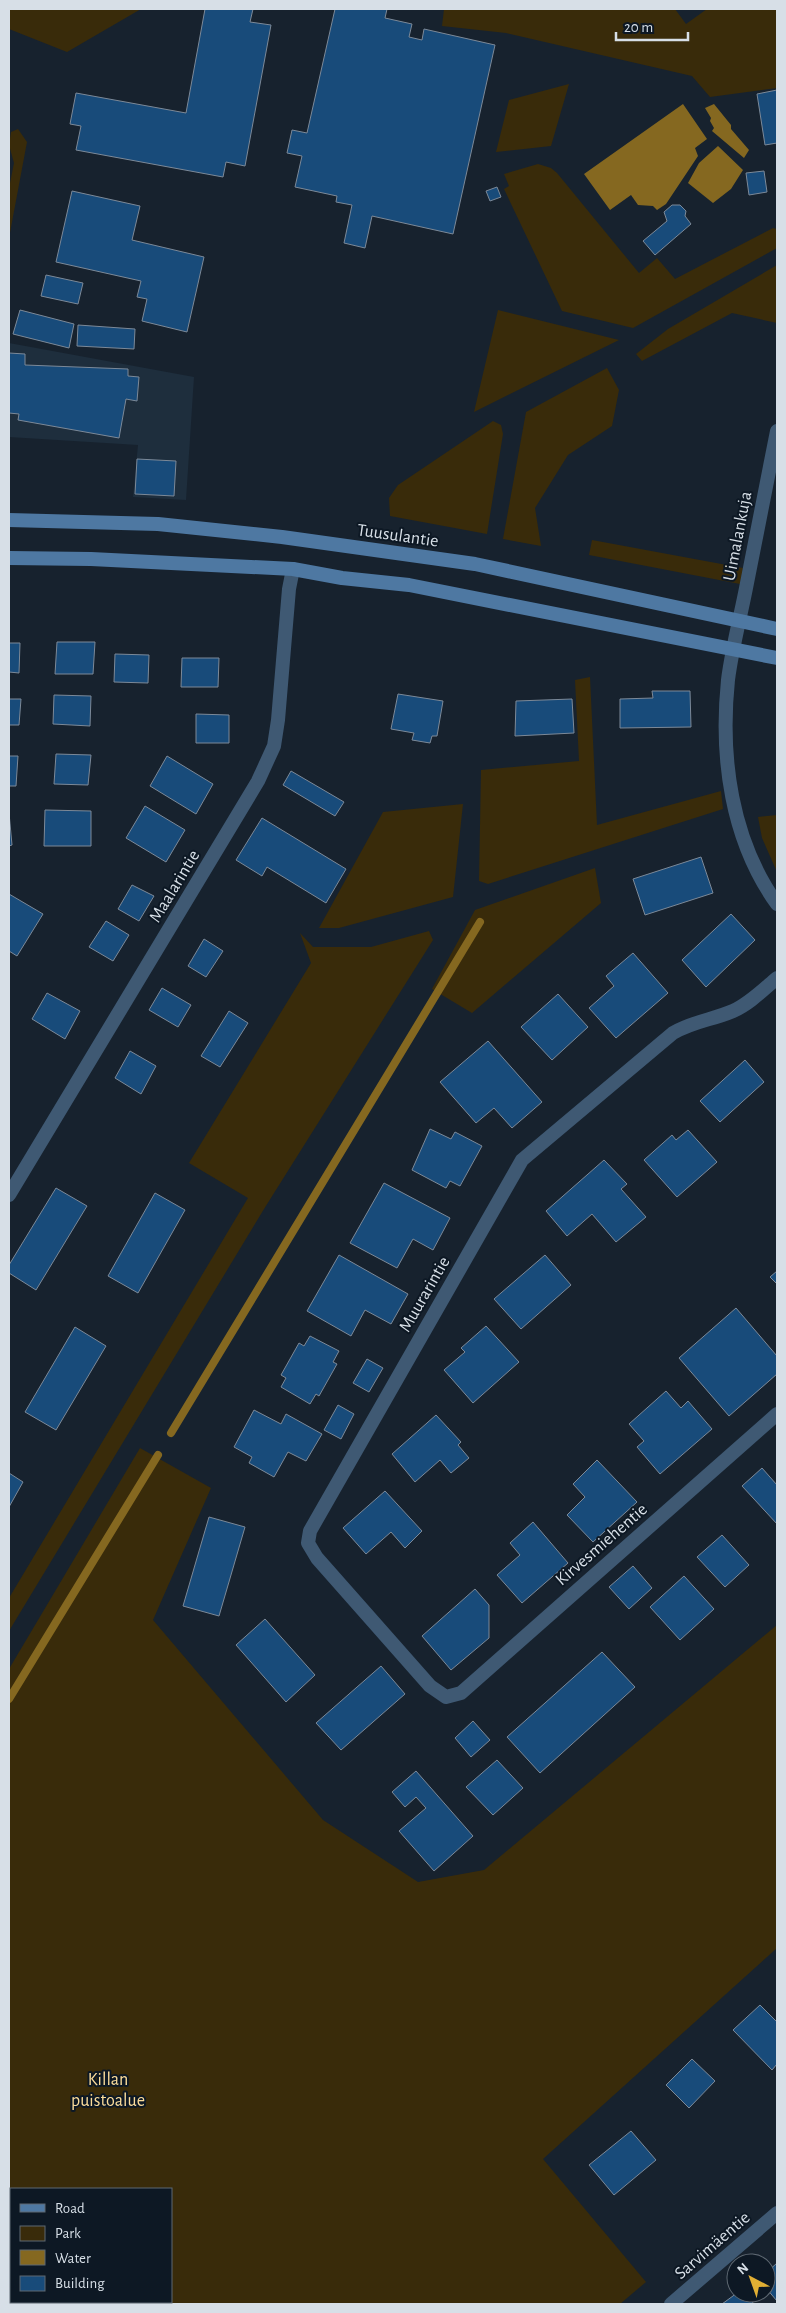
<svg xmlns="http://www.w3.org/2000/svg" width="786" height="2313" viewBox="0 0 786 2313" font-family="'Alegreya Sans',sans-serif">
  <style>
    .built { fill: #1e2e3d }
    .green { fill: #392b0a }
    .water { fill: #856820 }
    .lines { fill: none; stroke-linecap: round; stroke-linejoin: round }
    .stream { stroke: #856820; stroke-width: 8 }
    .building { fill: #184b7a; stroke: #7c8998 }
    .minor { stroke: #3f5973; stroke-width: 14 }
    .secondary { stroke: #4e78a2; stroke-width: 14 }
    .labels { text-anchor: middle; stroke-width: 4; stroke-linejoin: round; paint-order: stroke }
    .street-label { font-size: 18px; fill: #d7dfe7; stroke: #0d1824 }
    .park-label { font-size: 18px; fill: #fcdd9b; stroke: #0d1824 }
  </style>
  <rect width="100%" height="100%" fill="#17222e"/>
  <path class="built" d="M 9,343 L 194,377 L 186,500 L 133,497 L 138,445 L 9,437 Z
    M 11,2219 L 11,2302 L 103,2302 L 105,2304 L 9,2304 L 9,2222 Z"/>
  <path class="green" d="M 9,9 L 141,9 L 67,52 L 9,29 Z
    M 444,9 L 675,9 L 686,24 L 707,9 L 777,9 L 777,88 L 710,97 L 692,76 L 506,33 L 442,26 Z
    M 569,84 L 551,146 L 496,152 L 509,100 Z
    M 18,129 L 27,142 L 9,238 L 9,188 L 14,163 L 9,145 L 11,132 Z
    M 538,164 L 551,168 L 557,173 L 639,273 L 657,258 L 675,279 L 773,228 L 777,229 L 777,248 L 633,328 L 562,311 L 504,189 L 509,186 L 504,174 Z
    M 777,265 L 777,323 L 732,313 L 642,361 L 636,354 L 668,329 Z
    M 498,310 L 619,340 L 474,412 Z
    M 607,368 L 619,390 L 612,426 L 568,455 L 535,508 L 541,546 L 503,539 L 526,412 Z
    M 493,421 L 501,425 L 503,434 L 487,534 L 390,516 L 389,498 L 398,485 Z
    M 592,540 L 743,568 L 740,584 L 589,555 Z
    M 590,677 L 597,825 L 721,791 L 723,809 L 488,884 L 479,881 L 481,770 L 579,761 L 575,680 Z
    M 463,804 L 453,897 L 339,928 L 319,928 L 383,812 Z
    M 777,815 L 777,872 L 762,838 L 758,817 Z
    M 595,868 L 601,903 L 472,1013 L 432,989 L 475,910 Z
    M 429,931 L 433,940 L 264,1209 L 9,1631 L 9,1598 L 248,1198 L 189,1163 L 311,963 L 300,933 L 313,947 L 371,947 Z
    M 140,1448 L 211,1488 L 153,1620 L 323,1820 L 418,1882 L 484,1870 L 777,1625 L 777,1948 L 543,2159 L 646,2282 L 620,2304 L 105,2304 L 103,2302 L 171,2302 L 171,2189 L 11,2189 L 11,2219 L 9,2222 L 9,1669 Z"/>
  <path class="water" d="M 683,104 L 707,139 L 695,148 L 698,156 L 666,204 L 657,210 L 653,206 L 638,205 L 631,195 L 610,210 L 584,174 Z
    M 714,104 L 731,125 L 731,129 L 749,150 L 744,158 L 712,131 L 714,128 L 710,121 L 711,118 L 705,108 Z
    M 718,146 L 743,170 L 731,189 L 713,203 L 688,183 L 699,163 Z"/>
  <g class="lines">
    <path class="stream" d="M 171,1433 L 480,922
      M 9,1699 L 158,1455"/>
  </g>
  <path class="building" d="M 205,9 L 253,9 L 250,22 L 271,25 L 245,166 L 226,162 L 223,177 L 76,150 L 81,126 L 70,124 L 76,93 L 186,113 Z
    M 335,9 L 387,9 L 385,18 L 412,24 L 409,37 L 422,40 L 424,29 L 495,45 L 453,234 L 372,216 L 365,248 L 344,243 L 352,205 L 336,202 L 337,196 L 295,187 L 302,156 L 287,153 L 292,130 L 307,133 Z
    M 777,90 L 777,143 L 765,145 L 757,94 Z
    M 764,171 L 767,192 L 749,195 L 746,173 Z
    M 497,187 L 501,197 L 490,201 L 486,191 Z
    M 72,191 L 140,206 L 132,240 L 204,257 L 187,332 L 142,321 L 147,299 L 137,297 L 141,281 L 56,262 Z
    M 672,205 L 680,205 L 686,211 L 685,216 L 691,224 L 655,255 L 643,241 L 667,221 L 664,212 Z
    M 46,275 L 83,283 L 78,304 L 41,296 Z
    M 20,310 L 74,324 L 69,348 L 13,334 Z
    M 78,325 L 135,329 L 134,349 L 77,346 Z
    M 9,353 L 25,354 L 25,365 L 128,369 L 128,376 L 139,377 L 137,401 L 126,399 L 119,438 L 18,420 L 19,414 L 9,413 Z
    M 137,459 L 176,461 L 174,496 L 135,494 Z
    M 57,642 L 95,642 L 93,674 L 55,674 Z
    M 9,643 L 20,643 L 19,673 L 9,672 Z
    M 115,654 L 149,655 L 148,683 L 114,682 Z
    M 182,658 L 219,658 L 218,687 L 181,687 Z
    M 652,691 L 690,691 L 691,727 L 620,728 L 620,699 L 653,698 Z
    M 398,694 L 443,701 L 437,736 L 432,736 L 430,743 L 412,740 L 414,733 L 391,729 Z
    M 54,695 L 91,696 L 90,726 L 53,724 Z
    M 9,699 L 21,699 L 19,725 L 9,725 Z
    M 572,699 L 574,733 L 515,736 L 516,701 Z
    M 196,714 L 229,715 L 229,743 L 196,743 Z
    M 56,754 L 91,755 L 88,785 L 54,784 Z
    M 9,756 L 18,756 L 16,786 L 9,786 Z
    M 167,756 L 213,784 L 196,814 L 150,786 Z
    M 291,771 L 344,802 L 335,816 L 283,785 Z
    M 145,806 L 185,830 L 166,862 L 126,838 Z
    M 45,810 L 91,811 L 91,846 L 44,846 Z
    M 9,813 L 12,845 L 9,846 Z
    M 262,818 L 346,869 L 326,903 L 267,867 L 262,876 L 236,860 Z
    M 701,857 L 713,893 L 645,915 L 633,879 Z
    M 132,885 L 154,896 L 139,921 L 118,909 Z
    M 9,894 L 43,914 L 17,956 L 9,951 Z
    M 731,914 L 755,940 L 706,987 L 682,960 Z
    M 106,921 L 129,935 L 113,961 L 89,947 Z
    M 204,939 L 223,951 L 206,977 L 188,966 Z
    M 633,953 L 668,993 L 616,1038 L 589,1008 L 614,986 L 606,976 Z
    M 162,988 L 191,1005 L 178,1027 L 149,1010 Z
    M 47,993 L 80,1011 L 65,1039 L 32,1019 Z
    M 558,994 L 588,1027 L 552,1060 L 521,1027 Z
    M 229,1011 L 248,1023 L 220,1067 L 201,1056 Z
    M 488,1041 L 542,1102 L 512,1128 L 494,1108 L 476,1123 L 440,1082 Z
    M 130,1051 L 156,1066 L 141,1094 L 115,1078 Z
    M 745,1060 L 764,1082 L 720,1122 L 700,1101 Z
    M 430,1129 L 451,1139 L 455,1132 L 482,1146 L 460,1186 L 450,1181 L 446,1188 L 412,1170 Z
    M 688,1130 L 717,1162 L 677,1197 L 644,1160 L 672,1135 L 676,1140 Z
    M 604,1160 L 627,1184 L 621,1189 L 646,1217 L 616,1242 L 592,1214 L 567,1236 L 546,1211 Z
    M 384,1183 L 450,1218 L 433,1250 L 413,1239 L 397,1268 L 350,1243 Z
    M 56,1188 L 87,1206 L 36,1290 L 9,1273 L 9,1265 Z
    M 155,1193 L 185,1210 L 138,1293 L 108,1276 Z
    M 339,1255 L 408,1294 L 391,1324 L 365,1310 L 351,1336 L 307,1311 Z
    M 545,1255 L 571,1285 L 521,1329 L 494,1299 Z
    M 777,1271 L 777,1284 L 770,1277 Z
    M 736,1308 L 777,1356 L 777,1374 L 729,1416 L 679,1358 Z
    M 486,1326 L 519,1362 L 473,1403 L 444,1370 L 465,1352 L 461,1348 Z
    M 75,1327 L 106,1346 L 56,1430 L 25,1412 Z
    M 310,1336 L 339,1351 L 333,1362 L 337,1364 L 319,1396 L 316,1394 L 310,1404 L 281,1387 L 286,1378 L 281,1375 L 299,1343 L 304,1346 Z
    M 367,1359 L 383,1368 L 369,1392 L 353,1383 Z
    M 666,1391 L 681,1408 L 688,1401 L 712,1429 L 660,1474 L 637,1447 L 644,1441 L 629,1424 Z
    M 338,1405 L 354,1414 L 341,1439 L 324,1430 Z
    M 254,1410 L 281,1424 L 286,1414 L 322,1434 L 306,1461 L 288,1452 L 274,1477 L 249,1463 L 252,1457 L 234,1447 Z
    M 436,1415 L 461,1442 L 458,1445 L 469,1458 L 451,1473 L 440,1460 L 415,1482 L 392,1454 Z
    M 597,1460 L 637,1502 L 593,1542 L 567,1515 L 585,1497 L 573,1484 Z
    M 762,1468 L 777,1485 L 777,1524 L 742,1486 Z
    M 9,1473 L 23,1482 L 9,1507 Z
    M 385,1491 L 422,1531 L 405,1548 L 391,1532 L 366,1554 L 343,1528 Z
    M 209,1517 L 245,1527 L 219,1616 L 183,1606 Z
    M 533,1522 L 568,1563 L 522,1603 L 497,1575 L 520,1555 L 510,1543 Z
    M 722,1535 L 749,1565 L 725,1587 L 697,1557 Z
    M 633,1566 L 652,1588 L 629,1609 L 609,1587 Z
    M 684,1576 L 714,1609 L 680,1640 L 650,1607 Z
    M 475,1589 L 489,1605 L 489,1638 L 451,1670 L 422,1636 Z
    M 265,1619 L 315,1675 L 286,1702 L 236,1645 Z
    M 602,1652 L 635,1687 L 540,1773 L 507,1737 Z
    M 381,1666 L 405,1694 L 341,1750 L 316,1723 Z
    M 473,1721 L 490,1740 L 471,1757 L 455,1738 Z
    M 497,1760 L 523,1788 L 493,1815 L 466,1787 Z
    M 416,1771 L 473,1836 L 434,1871 L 399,1831 L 426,1808 L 416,1797 L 405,1807 L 392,1792 Z
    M 760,2005 L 777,2022 L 777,2064 L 772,2070 L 733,2030 Z
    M 692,2059 L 715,2081 L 689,2108 L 666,2085 Z
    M 631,2131 L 656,2160 L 614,2195 L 589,2165 Z
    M 777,2263 L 777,2301 L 766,2288 L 766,2273 Z
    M 737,2293 L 745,2293 L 754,2304 L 722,2304 Z"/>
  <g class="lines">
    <path class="minor" d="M 777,431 C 767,482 757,532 747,583 C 741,615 732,648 728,680 C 720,757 731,840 777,904
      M 777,978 C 763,990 749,1004 733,1011 C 712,1020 694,1021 673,1033 L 522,1160 L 310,1531 L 308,1543 L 317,1558 L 430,1686 L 446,1697 L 461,1693 L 777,1414
      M 9,1195 L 258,781 L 274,746 L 278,720 L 289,589 L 293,569
      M 671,2304 L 777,2213"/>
    <path class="secondary" d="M 9,520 L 158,524 L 282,537 L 475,564 L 777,629
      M 9,558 L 91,559 L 293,569 L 342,578 L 409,585 L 777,658"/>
  </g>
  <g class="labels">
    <g class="street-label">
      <text transform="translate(398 535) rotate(8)" y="6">Tuusulantie</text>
      <text transform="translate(737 536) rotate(-79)" y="6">Uimalankuja</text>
      <text transform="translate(174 886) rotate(-59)" y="6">Maalarintie</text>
      <text transform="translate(424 1294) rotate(-60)" y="6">Muurarintie</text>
      <text transform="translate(601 1544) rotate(-41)" y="6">Kirvesmiehentie</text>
      <text transform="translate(712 2245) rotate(-41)" y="6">Sarvimäentie</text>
    </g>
    <g class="park-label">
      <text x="108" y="2085">Killan<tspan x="108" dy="21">puistoalue</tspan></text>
    </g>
  </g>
  <rect width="786" height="2313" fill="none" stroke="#d7dfe7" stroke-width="20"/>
  <rect x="10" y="2188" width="162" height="115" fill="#0d1824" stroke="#5e6872"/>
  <rect x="20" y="2204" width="25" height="8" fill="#4e78a2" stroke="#5e6872"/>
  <text x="55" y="2213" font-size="15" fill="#d7dfe7">Road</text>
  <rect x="20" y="2226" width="25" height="15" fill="#392b0a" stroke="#5e6872"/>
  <text x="55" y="2238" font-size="15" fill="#d7dfe7">Park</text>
  <rect x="20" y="2250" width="25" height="15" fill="#856820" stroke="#5e6872"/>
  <text x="55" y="2263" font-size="15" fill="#d7dfe7">Water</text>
  <rect x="20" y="2276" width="25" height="15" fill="#184b7a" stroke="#5e6872"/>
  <text x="55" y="2288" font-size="15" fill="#d7dfe7">Building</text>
  <g transform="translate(751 2278) rotate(319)"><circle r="24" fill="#0d1824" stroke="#5e6872"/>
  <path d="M0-4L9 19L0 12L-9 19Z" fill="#e1af34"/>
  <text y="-8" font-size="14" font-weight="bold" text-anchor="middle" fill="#d7dfe7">N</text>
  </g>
  <path d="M616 32v8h72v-8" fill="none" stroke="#d7dfe7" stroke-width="2.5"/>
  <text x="624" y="32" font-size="15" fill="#d7dfe7" stroke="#0d1824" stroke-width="4" paint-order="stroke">20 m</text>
</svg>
